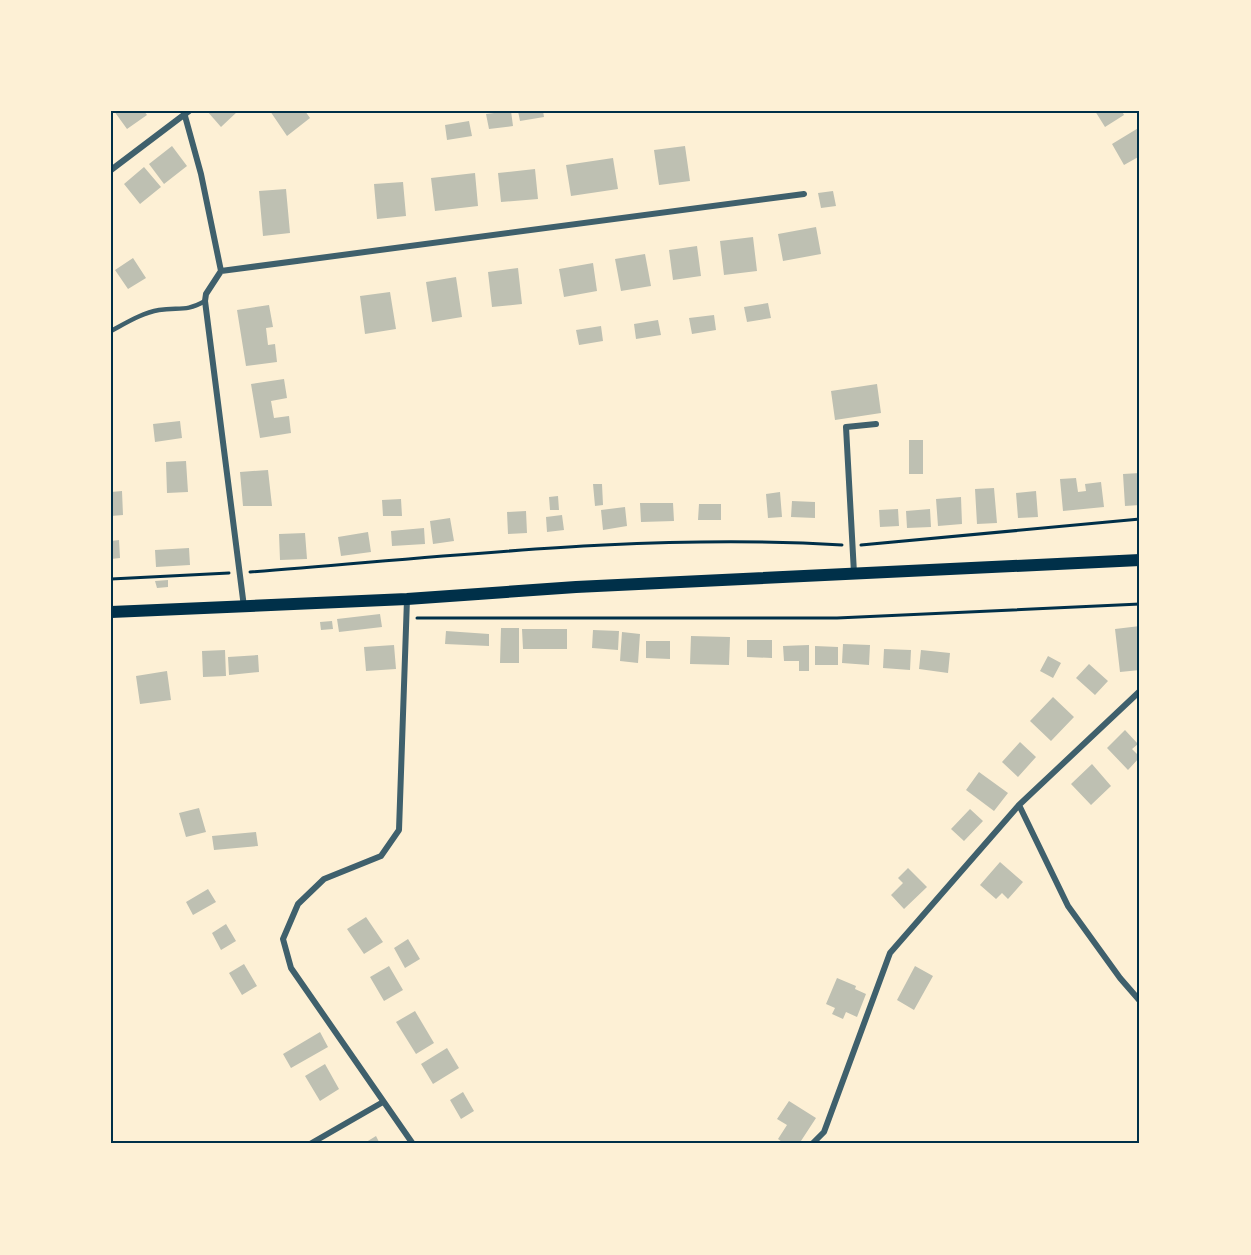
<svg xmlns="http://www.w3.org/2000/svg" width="1251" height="1255" viewBox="0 0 1251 1255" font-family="'Nunito Sans',sans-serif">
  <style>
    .building { fill: #bec0b2 }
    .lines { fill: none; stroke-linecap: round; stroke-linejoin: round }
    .path { stroke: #003049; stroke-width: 3 }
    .service { stroke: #3f606c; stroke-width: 4.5 }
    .minor { stroke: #3f606c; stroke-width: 6 }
    .secondary { stroke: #003049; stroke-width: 12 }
    .neatline { fill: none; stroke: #003049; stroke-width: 2 }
  </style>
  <rect width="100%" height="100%" fill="#fdf0d5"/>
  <path class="building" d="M 114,111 L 144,111 L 147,115 L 127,129 Z
    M 207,111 L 238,111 L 221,127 Z
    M 270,111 L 305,111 L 310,118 L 287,136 Z
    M 511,111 L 513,126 L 489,129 L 486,114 Z
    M 518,111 L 543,111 L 544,117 L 520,121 Z
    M 1095,111 L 1122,111 L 1124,115 L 1105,127 Z
    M 469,121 L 472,136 L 447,140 L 445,125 Z
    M 1140,127 L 1140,156 L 1124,165 L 1112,144 Z
    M 172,146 L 187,166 L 164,184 L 149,164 Z
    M 685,146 L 690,181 L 659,185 L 654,150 Z
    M 613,158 L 618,189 L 571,196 L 566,165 Z
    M 144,167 L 161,187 L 140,204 L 124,184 Z
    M 535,169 L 538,199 L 501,202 L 498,173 Z
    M 475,173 L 478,206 L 435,211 L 431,178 Z
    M 403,182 L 406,216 L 377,219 L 374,184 Z
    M 286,189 L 290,233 L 263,236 L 259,191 Z
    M 833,191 L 836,206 L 821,208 L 818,193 Z
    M 816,227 L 821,254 L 783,261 L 778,234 Z
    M 753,237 L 757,271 L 724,275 L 720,241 Z
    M 697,246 L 701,276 L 673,280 L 669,250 Z
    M 645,254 L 651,286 L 621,291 L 615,259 Z
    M 133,258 L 146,278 L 128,289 L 115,270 Z
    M 593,263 L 597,291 L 564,297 L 559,269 Z
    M 518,268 L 522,304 L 492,307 L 488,272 Z
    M 456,277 L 462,317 L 432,322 L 426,282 Z
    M 390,292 L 396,329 L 365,334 L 360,296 Z
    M 768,303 L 771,318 L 747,322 L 744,307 Z
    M 269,305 L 273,327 L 266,328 L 268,345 L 275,344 L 277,362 L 246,366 L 237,310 Z
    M 714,315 L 716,330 L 692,334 L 689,318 Z
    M 658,320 L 661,335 L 636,339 L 634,324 Z
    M 601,326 L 603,341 L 579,345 L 576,330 Z
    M 284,379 L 287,398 L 271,401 L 274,418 L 289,416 L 291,433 L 260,438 L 251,384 Z
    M 877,384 L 881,413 L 835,420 L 831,391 Z
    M 180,421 L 182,438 L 155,442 L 153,424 Z
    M 909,440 L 923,440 L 923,474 L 909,474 Z
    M 186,461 L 188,492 L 167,493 L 166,462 Z
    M 268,470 L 272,506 L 243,506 L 240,472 Z
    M 1140,473 L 1140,505 L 1125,506 L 1123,474 Z
    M 1076,478 L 1078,492 L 1086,491 L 1085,484 L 1101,482 L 1104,507 L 1063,511 L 1060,479 Z
    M 593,484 L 602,484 L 603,505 L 595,506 Z
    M 994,488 L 997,523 L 977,524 L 975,489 Z
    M 122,491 L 123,515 L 111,516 L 111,492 Z
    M 1036,491 L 1038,517 L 1018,518 L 1016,493 Z
    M 780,492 L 782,517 L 768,518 L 766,494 Z
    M 558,496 L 559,510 L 550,510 L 549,497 Z
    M 961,497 L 962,524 L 938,526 L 936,499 Z
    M 401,499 L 402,516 L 383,516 L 382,500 Z
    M 792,501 L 815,502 L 815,518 L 791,517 Z
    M 640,503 L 673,503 L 674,521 L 641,522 Z
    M 699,504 L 721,504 L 721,520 L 698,520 Z
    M 625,507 L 627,526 L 603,530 L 601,510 Z
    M 898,509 L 899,526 L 880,527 L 879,510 Z
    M 930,509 L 931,527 L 907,528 L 906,511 Z
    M 526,511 L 527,533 L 508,534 L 507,512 Z
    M 562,515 L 564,530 L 547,532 L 546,517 Z
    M 450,518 L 454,541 L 433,544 L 430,521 Z
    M 424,528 L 425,544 L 392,546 L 391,531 Z
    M 368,532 L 371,552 L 341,556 L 338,537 Z
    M 305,533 L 307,559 L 280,560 L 279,534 Z
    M 119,540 L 120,558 L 111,559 L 111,541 Z
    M 189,548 L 190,565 L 156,567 L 155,550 Z
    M 168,580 L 168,587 L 157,588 L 155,581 Z
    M 380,614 L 382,627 L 339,632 L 337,619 Z
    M 332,621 L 333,629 L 321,630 L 320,622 Z
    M 1140,626 L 1140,670 L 1120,672 L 1115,629 Z
    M 501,628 L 519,628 L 519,663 L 500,663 Z
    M 522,629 L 567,629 L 567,649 L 523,649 Z
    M 593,630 L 619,631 L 618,650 L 592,648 Z
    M 446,631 L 489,634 L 489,646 L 445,644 Z
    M 622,632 L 640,634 L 638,663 L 620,661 Z
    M 691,636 L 730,637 L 729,665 L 690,664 Z
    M 747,640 L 772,640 L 772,658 L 747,657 Z
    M 646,641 L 670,641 L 670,659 L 646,658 Z
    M 843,644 L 870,645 L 869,665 L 842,663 Z
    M 394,645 L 396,669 L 366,671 L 364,647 Z
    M 809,645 L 809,671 L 799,671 L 799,661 L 784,661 L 783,646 Z
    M 815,646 L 838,647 L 838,665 L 815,665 Z
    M 884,649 L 911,650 L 910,670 L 883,668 Z
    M 225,650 L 226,676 L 203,677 L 202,651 Z
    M 921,650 L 950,653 L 948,673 L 919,669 Z
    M 258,655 L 259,672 L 229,675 L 228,657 Z
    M 1048,656 L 1061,663 L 1053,678 L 1040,671 Z
    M 1089,664 L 1108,681 L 1095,695 L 1076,678 Z
    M 167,671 L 171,700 L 140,704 L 136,676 Z
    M 1053,697 L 1074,717 L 1051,741 L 1030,721 Z
    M 1125,730 L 1138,744 L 1132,749 L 1140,757 L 1128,770 L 1107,748 Z
    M 1020,742 L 1036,757 L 1018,777 L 1002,762 Z
    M 1092,764 L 1111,786 L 1091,805 L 1071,784 Z
    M 979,772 L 1008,793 L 994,811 L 966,790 Z
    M 199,808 L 206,832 L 186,837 L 179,813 Z
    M 970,809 L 983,821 L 964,841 L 951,829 Z
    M 256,832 L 258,846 L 214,850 L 212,836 Z
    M 1000,862 L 1023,882 L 1008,899 L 1002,893 L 996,899 L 980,885 Z
    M 908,868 L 927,887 L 904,909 L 891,895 L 903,883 L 898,878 Z
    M 208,889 L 216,902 L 193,915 L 186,902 Z
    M 366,917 L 383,942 L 364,954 L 347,929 Z
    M 226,924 L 236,941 L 221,950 L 212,933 Z
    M 408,939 L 420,959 L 405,968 L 394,948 Z
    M 244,964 L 257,986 L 242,995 L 229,973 Z
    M 389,966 L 403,990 L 384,1001 L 370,977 Z
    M 915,966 L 933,976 L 914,1010 L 897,1000 Z
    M 837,978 L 856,986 L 855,989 L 866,994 L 857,1017 L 846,1012 L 843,1019 L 832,1014 L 835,1008 L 826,1004 Z
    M 415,1011 L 434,1043 L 416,1054 L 396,1022 Z
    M 320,1032 L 328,1047 L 291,1068 L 283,1054 Z
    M 447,1048 L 459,1068 L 433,1084 L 421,1064 Z
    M 325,1064 L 339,1089 L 320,1101 L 305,1076 Z
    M 463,1092 L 474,1111 L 461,1119 L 450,1100 Z
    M 789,1101 L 816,1118 L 799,1144 L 785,1144 L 778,1139 L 787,1125 L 777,1119 Z
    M 376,1136 L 380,1144 L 363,1144 Z"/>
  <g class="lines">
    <path class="path" d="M 861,545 L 1140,519
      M 250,572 C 446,557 646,533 842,545
      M 111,579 L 229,573
      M 417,618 L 837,618 L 1140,604"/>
    <path class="service" d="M 111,331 C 126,323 142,313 159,310 C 179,307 186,312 205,301"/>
    <path class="minor" d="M 185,116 L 201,174 L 221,271 L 206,294 L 205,301 L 244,607
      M 111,170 L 189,111
      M 221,271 L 804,194
      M 854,573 L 846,427 L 876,424
      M 407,599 L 399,830 L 381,856 L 324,879 L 298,904 L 283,939 L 291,968 L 413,1144
      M 1019,805 L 1068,906 L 1120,978 L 1140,1001
      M 310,1144 L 383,1102
      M 812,1144 L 824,1132 L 890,953 L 1019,805 L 1140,691"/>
    <path class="secondary" d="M 111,612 L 407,599 L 576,587 L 1140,560"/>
  </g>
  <rect width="1251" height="1255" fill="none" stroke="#fdf0d5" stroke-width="225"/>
  <rect x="112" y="112" width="1026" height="1030" class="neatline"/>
</svg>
